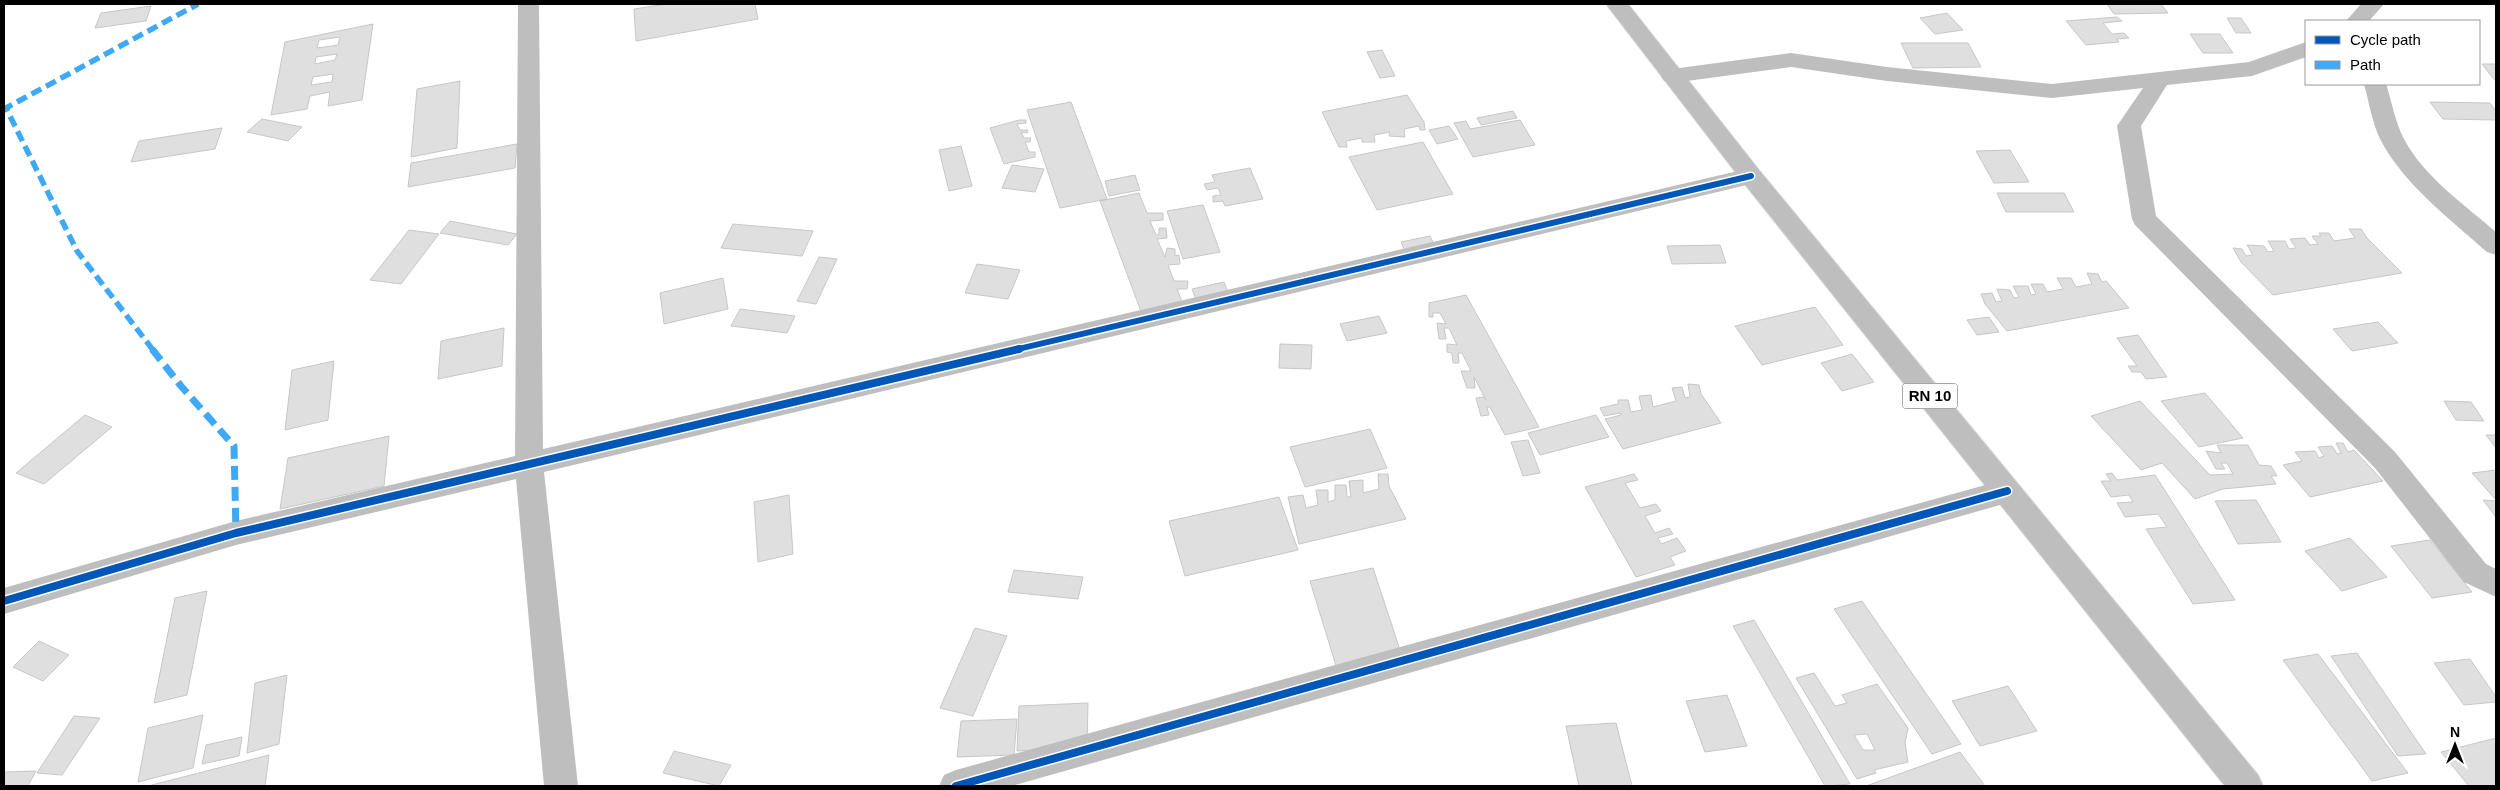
<svg xmlns="http://www.w3.org/2000/svg" width="2500" height="790" viewBox="0 0 2500 790" font-family="Helvetica,sans-serif">
  <style>
    .building { fill: #dfdfdf; stroke: #c7c7c7; fill-rule: evenodd }
    .lines { fill: none; stroke-linecap: round; stroke-linejoin: round }
    .primary-casing { stroke: #dbdbdb; stroke-width: 2 }
    .street { fill: #bebebe; fill-rule: evenodd }
    .primary { fill: #bebebe; fill-rule: evenodd }
    .quiet-far1 { stroke: #3fa9f5; stroke-width: 5.5; stroke-dasharray: 11 5.5; stroke-linecap: butt }
    .quiet { stroke: #3fa9f5; stroke-width: 7; stroke-dasharray: 14 7; stroke-linecap: butt }
    .cycleway-far1-casing { stroke: #fff; stroke-width: 9 }
    .cycleway-casing { stroke: #fff; stroke-width: 11 }
    .cycleway-far1 { stroke: #0057b8; stroke-width: 6 }
    .cycleway { stroke: #0057b8; stroke-width: 8 }
    .labels { text-anchor: middle; stroke-width: 4; stroke-linejoin: round; paint-order: stroke }
    .shield { fill: #fff; stroke: #4c4c4c; stroke-width: 1 }
    .shield-label { font-size: 15px; font-weight: bold; fill: #000 }
  </style>
  <rect width="100%" height="100%" fill="#fff"/>
  <path class="building" d="M 667,4 L 755,4 L 758,19 L 636,41 L 634,9 Z
    M 2107,4 L 2161,4 L 2168,13 L 2114,14 Z
    M 151,6 L 146,21 L 95,28 L 101,13 Z
    M 1947,13 L 1963,30 L 1935,34 L 1920,18 Z
    M 2117,17 L 2122,21 L 2103,23 L 2112,34 L 2124,33 L 2129,38 L 2117,39 L 2119,42 L 2086,45 L 2066,21 Z
    M 2227,18 L 2241,18 L 2251,33 L 2236,33 Z
    M 373,24 L 362,100 L 328,106 L 330,92 L 310,96 L 307,109 L 271,115 L 285,42 ZM 340,37 L 338,45 L 317,48 L 319,40 ZM 337,54 L 335,60 L 315,64 L 316,57 ZM 333,74 L 332,82 L 311,85 L 313,77 Z
    M 2190,34 L 2220,34 L 2233,53 L 2203,53 Z
    M 1901,43 L 1968,43 L 1981,67 L 1913,68 Z
    M 1382,50 L 1395,76 L 1380,78 L 1367,52 Z
    M 2482,64 L 2496,64 L 2496,82 Z
    M 460,81 L 457,148 L 411,157 L 417,89 Z
    M 1407,95 L 1424,122 L 1425,130 L 1420,130 L 1419,126 L 1404,129 L 1405,137 L 1389,136 L 1390,132 L 1374,135 L 1375,142 L 1362,142 L 1362,138 L 1346,141 L 1347,147 L 1339,147 L 1322,112 Z
    M 1071,102 L 1107,199 L 1060,208 L 1027,110 Z
    M 2430,102 L 2490,103 L 2496,111 L 2496,120 L 2443,119 Z
    M 1513,111 L 1517,118 L 1481,125 L 1477,118 Z
    M 262,119 L 302,127 L 288,141 L 247,132 Z
    M 1019,120 L 1026,120 L 1026,123 L 1017,124 L 1020,130 L 1028,130 L 1027,133 L 1021,132 L 1024,138 L 1031,138 L 1030,142 L 1025,142 L 1029,152 L 1035,152 L 1035,157 L 1004,164 L 990,128 Z
    M 1520,120 L 1535,145 L 1473,157 L 1454,123 L 1466,121 L 1470,129 Z
    M 1449,126 L 1458,139 L 1437,144 L 1429,130 Z
    M 222,128 L 215,149 L 131,162 L 139,141 Z
    M 1423,142 L 1453,194 L 1377,210 L 1349,157 Z
    M 517,144 L 515,168 L 408,187 L 411,163 Z
    M 961,146 L 972,186 L 949,191 L 939,150 Z
    M 2010,150 L 2029,182 L 1994,183 L 1976,151 Z
    M 1012,165 L 1044,169 L 1035,192 L 1002,188 Z
    M 1250,168 L 1263,199 L 1225,206 L 1223,201 L 1213,202 L 1213,196 L 1221,195 L 1218,188 L 1207,190 L 1204,184 L 1215,182 L 1212,175 Z
    M 1135,175 L 1140,190 L 1109,196 L 1105,181 Z
    M 1139,193 L 1147,213 L 1163,213 L 1163,220 L 1150,221 L 1156,235 L 1159,235 L 1159,228 L 1166,228 L 1167,238 L 1157,239 L 1165,257 L 1167,248 L 1175,249 L 1175,256 L 1179,255 L 1180,264 L 1168,265 L 1174,281 L 1188,281 L 1187,289 L 1177,289 L 1184,307 L 1143,317 L 1100,201 Z
    M 1997,193 L 2064,193 L 2074,212 L 2006,212 Z
    M 1203,205 L 1220,252 L 1183,259 L 1167,211 Z
    M 450,221 L 517,234 L 508,245 L 440,233 Z
    M 733,224 L 813,231 L 802,256 L 721,248 Z
    M 2349,229 L 2361,229 L 2367,238 L 2402,273 L 2273,295 L 2241,262 L 2233,248 L 2242,249 L 2246,256 L 2253,255 L 2247,245 L 2264,246 L 2268,252 L 2274,251 L 2268,241 L 2285,241 L 2289,249 L 2296,248 L 2290,239 L 2305,238 L 2310,245 L 2318,244 L 2312,236 L 2321,236 L 2319,233 L 2329,233 L 2334,241 L 2355,238 Z
    M 409,230 L 439,234 L 401,284 L 370,280 Z
    M 1430,236 L 1436,248 L 1406,254 L 1401,242 Z
    M 1720,245 L 1726,263 L 1672,264 L 1667,246 Z
    M 819,257 L 837,259 L 816,304 L 797,301 Z
    M 977,264 L 1020,270 L 1008,299 L 965,293 Z
    M 2087,273 L 2098,274 L 2102,282 L 2106,281 L 2129,308 L 2007,331 L 1985,304 L 1981,294 L 1992,293 L 1996,302 L 2002,301 L 1997,289 L 2010,290 L 2014,298 L 2019,297 L 2013,286 L 2028,286 L 2031,295 L 2036,294 L 2031,284 L 2043,284 L 2047,292 L 2063,289 L 2057,278 L 2071,278 L 2076,287 L 2092,284 Z
    M 723,278 L 728,309 L 664,324 L 660,293 Z
    M 1224,282 L 1229,295 L 1197,302 L 1192,289 Z
    M 1466,295 L 1539,427 L 1505,435 L 1490,407 L 1487,407 L 1489,415 L 1481,416 L 1476,398 L 1484,397 L 1486,400 L 1474,377 L 1475,388 L 1467,388 L 1461,371 L 1471,371 L 1462,353 L 1458,353 L 1459,363 L 1453,363 L 1452,353 L 1447,352 L 1447,344 L 1457,345 L 1449,328 L 1444,328 L 1446,339 L 1439,339 L 1437,323 L 1446,324 L 1440,313 L 1433,313 L 1433,317 L 1429,317 L 1429,303 Z
    M 1815,307 L 1843,345 L 1762,365 L 1735,326 Z
    M 740,309 L 795,316 L 787,333 L 731,326 Z
    M 1379,316 L 1387,333 L 1347,341 L 1340,324 Z
    M 1989,317 L 1999,332 L 1977,335 L 1967,320 Z
    M 2378,322 L 2398,343 L 2352,351 L 2333,329 Z
    M 504,328 L 502,366 L 438,379 L 441,341 Z
    M 2138,335 L 2167,377 L 2146,379 L 2141,372 L 2132,372 L 2128,366 L 2137,366 L 2117,338 Z
    M 1280,344 L 1312,345 L 1311,369 L 1279,368 Z
    M 1852,354 L 1874,382 L 1842,391 L 1821,363 Z
    M 334,361 L 328,420 L 285,430 L 292,370 Z
    M 1688,384 L 1699,385 L 1701,394 L 1721,423 L 1623,449 L 1605,419 L 1621,415 L 1621,413 L 1604,416 L 1600,408 L 1618,404 L 1618,400 L 1628,400 L 1631,412 L 1642,410 L 1639,396 L 1651,395 L 1653,407 L 1676,401 L 1672,388 L 1682,387 L 1685,398 L 1690,397 Z
    M 2205,393 L 2243,438 L 2199,447 L 2161,401 Z
    M 2140,401 L 2210,475 L 2233,474 L 2227,463 L 2221,463 L 2225,469 L 2216,469 L 2206,451 L 2221,453 L 2217,445 L 2248,445 L 2259,465 L 2271,466 L 2277,476 L 2271,476 L 2276,484 L 2223,489 L 2195,499 L 2162,463 L 2141,470 L 2091,416 Z
    M 2444,401 L 2471,402 L 2484,421 L 2456,420 Z
    M 85,415 L 112,427 L 44,484 L 16,473 Z
    M 1596,415 L 1609,437 L 1540,455 L 1528,433 Z
    M 1370,429 L 1387,468 L 1305,487 L 1290,447 Z
    M 2486,435 L 2496,435 L 2496,448 Z
    M 389,436 L 384,486 L 280,509 L 288,458 Z
    M 1528,440 L 1540,473 L 1523,476 L 1511,442 Z
    M 2336,443 L 2343,443 L 2348,452 L 2354,450 L 2383,481 L 2310,497 L 2283,465 L 2302,461 L 2295,452 L 2315,451 L 2319,458 L 2324,456 L 2318,447 L 2332,446 L 2337,454 L 2341,453 Z
    M 2496,470 L 2496,500 L 2472,473 Z
    M 2112,473 L 2117,480 L 2155,475 L 2235,600 L 2193,604 L 2146,529 L 2167,527 L 2158,514 L 2125,517 L 2117,503 L 2133,502 L 2129,495 L 2111,497 L 2101,481 L 2111,481 L 2106,474 Z
    M 1378,474 L 1388,474 L 1389,486 L 1406,519 L 1299,544 L 1288,497 L 1303,495 L 1306,508 L 1318,505 L 1316,490 L 1328,490 L 1328,502 L 1335,500 L 1335,485 L 1346,485 L 1347,497 L 1351,497 L 1349,481 L 1363,480 L 1363,493 L 1379,489 Z
    M 1634,474 L 1638,480 L 1625,483 L 1640,508 L 1656,504 L 1661,511 L 1645,516 L 1655,533 L 1669,528 L 1673,534 L 1658,538 L 1661,544 L 1677,538 L 1686,551 L 1670,557 L 1675,565 L 1636,577 L 1585,487 Z
    M 789,495 L 793,554 L 758,562 L 754,502 Z
    M 1279,497 L 1298,550 L 1185,576 L 1169,521 Z
    M 2256,500 L 2281,542 L 2238,544 L 2215,501 Z
    M 2483,500 L 2496,501 L 2496,517 Z
    M 2350,538 L 2387,577 L 2342,591 L 2305,551 Z
    M 2430,540 L 2472,592 L 2432,598 L 2391,546 Z
    M 1373,568 L 1402,656 L 1337,669 L 1310,581 Z
    M 1014,570 L 1083,577 L 1078,599 L 1008,592 Z
    M 207,591 L 187,695 L 154,703 L 175,598 Z
    M 1862,601 L 1961,744 L 1932,754 L 1834,609 Z
    M 1754,620 L 1850,784 L 1825,786 L 1733,626 Z
    M 975,628 L 1007,636 L 973,716 L 940,708 Z
    M 39,641 L 69,655 L 43,681 L 13,667 Z
    M 2357,653 L 2426,754 L 2398,756 L 2331,656 Z
    M 2318,654 L 2408,773 L 2372,781 L 2283,660 Z
    M 2470,659 L 2496,697 L 2496,702 L 2464,705 L 2434,663 Z
    M 1814,673 L 1835,706 L 1847,703 L 1842,695 L 1877,684 L 1908,728 L 1905,743 L 1908,762 L 1874,770 L 1876,773 L 1857,779 L 1796,678 ZM 1867,734 L 1875,750 L 1863,750 L 1854,735 Z
    M 287,675 L 279,744 L 247,753 L 255,683 Z
    M 2008,686 L 2037,731 L 1980,746 L 1952,701 Z
    M 1727,695 L 1747,746 L 1705,752 L 1686,701 Z
    M 1088,703 L 1087,747 L 1017,751 L 1019,706 Z
    M 203,715 L 193,768 L 138,782 L 148,728 Z
    M 74,716 L 100,718 L 62,775 L 37,773 Z
    M 1017,719 L 1014,755 L 957,757 L 961,721 Z
    M 1616,723 L 1632,786 L 1579,786 L 1566,726 Z
    M 242,737 L 239,756 L 202,764 L 206,745 Z
    M 2496,738 L 2496,786 L 2469,786 L 2441,752 Z
    M 674,751 L 731,765 L 719,786 L 663,773 Z
    M 1960,752 L 1985,786 L 1866,786 Z
    M 269,755 L 265,786 L 148,786 Z
    M 36,771 L 28,786 L 4,786 L 4,772 Z"/>
  <g class="lines">
    <g class="primary-casing">
      <path id="primary" d="M 1606,4 L 1628,4 L 1759,170 L 2258,775 L 2263,786 L 2225,786 L 1743,182 Z"/>
    </g>
    <path class="street" d="M 518,4 L 539,4 L 543,449 L 1751,168 L 1759,170 L 1763,176 L 1759,182 L 1751,184 L 544,472 L 578,786 L 544,786 L 516,479 L 236,545 L 4,614 L 4,588 L 236,521 L 515,456 Z
      M 2361,4 L 2384,4 L 2369,21 L 2346,21 Z
      M 2306,42 L 2306,57 L 2252,76 L 2167,85 L 2141,126 L 2156,216 L 2395,452 L 2486,564 L 2496,569 L 2496,597 L 2464,582 L 2375,468 L 2135,225 L 2132,219 L 2117,126 L 2143,88 L 2052,98 L 1887,81 L 1791,67 L 1672,83 L 1664,81 L 1661,76 L 1664,71 L 1672,69 L 1791,53 L 1887,67 L 2052,84 L 2249,62 Z
      M 2364,84 L 2386,84 C 2392,102 2395,122 2404,139 C 2424,177 2465,205 2496,232 L 2496,255 L 2487,252 C 2449,218 2404,185 2380,139 C 2372,122 2369,102 2364,84 Z
      M 2007,479 L 2017,483 L 2022,491 L 2017,499 L 2007,503 L 1012,786 L 939,786 L 944,775 L 956,770 Z"/>
    <use href="#primary" class="primary"/>
    <path class="quiet-far1" d="M 153,350 L 77,251 L 6,108 L 198,4"/>
    <path class="quiet" d="M 152,349 L 181,386 L 234,446 L 236,533"/>
    <g class="cycleway-far1-casing">
      <path id="cycleway-far1" d="M 1014,350 L 1751,176"/>
    </g>
    <g class="cycleway-casing">
      <path id="cycleway" d="M 4,601 L 236,533 L 1019,349
        M 956,786 L 2007,491"/>
    </g>
    <use href="#cycleway-far1" class="cycleway-far1"/>
    <use href="#cycleway" class="cycleway"/>
  </g>
  <g class="labels">
    <rect class="shield" x="1902.5" y="383.5" width="55" height="25" rx="4"/>
    <g class="shield-label">
      <text x="1930" y="401">RN 10</text>
    </g>
  </g>
  <rect width="2500" height="790" fill="none" stroke="#000000" stroke-width="10"/>
  <rect x="2305" y="20" width="175" height="65" fill="#ffffff" stroke="#999999"/>
  <rect x="2315" y="36" width="25" height="8" fill="#0057b8" stroke="#999999"/>
  <text x="2350" y="45" font-size="15" fill="#000000">Cycle path</text>
  <rect x="2315" y="61" width="25" height="8" fill="#3fa9f5" stroke="#999999"/>
  <text x="2350" y="70" font-size="15" fill="#000000">Path</text>
  <g transform="translate(2455 745)" stroke="#ffffff" stroke-width="4" paint-order="stroke">
  <path d="M0-4L9 19L0 12L-9 19Z" fill="#000000"/>
  <text y="-8" font-size="14" font-weight="bold" text-anchor="middle" fill="#000000">N</text>
  </g>
</svg>
